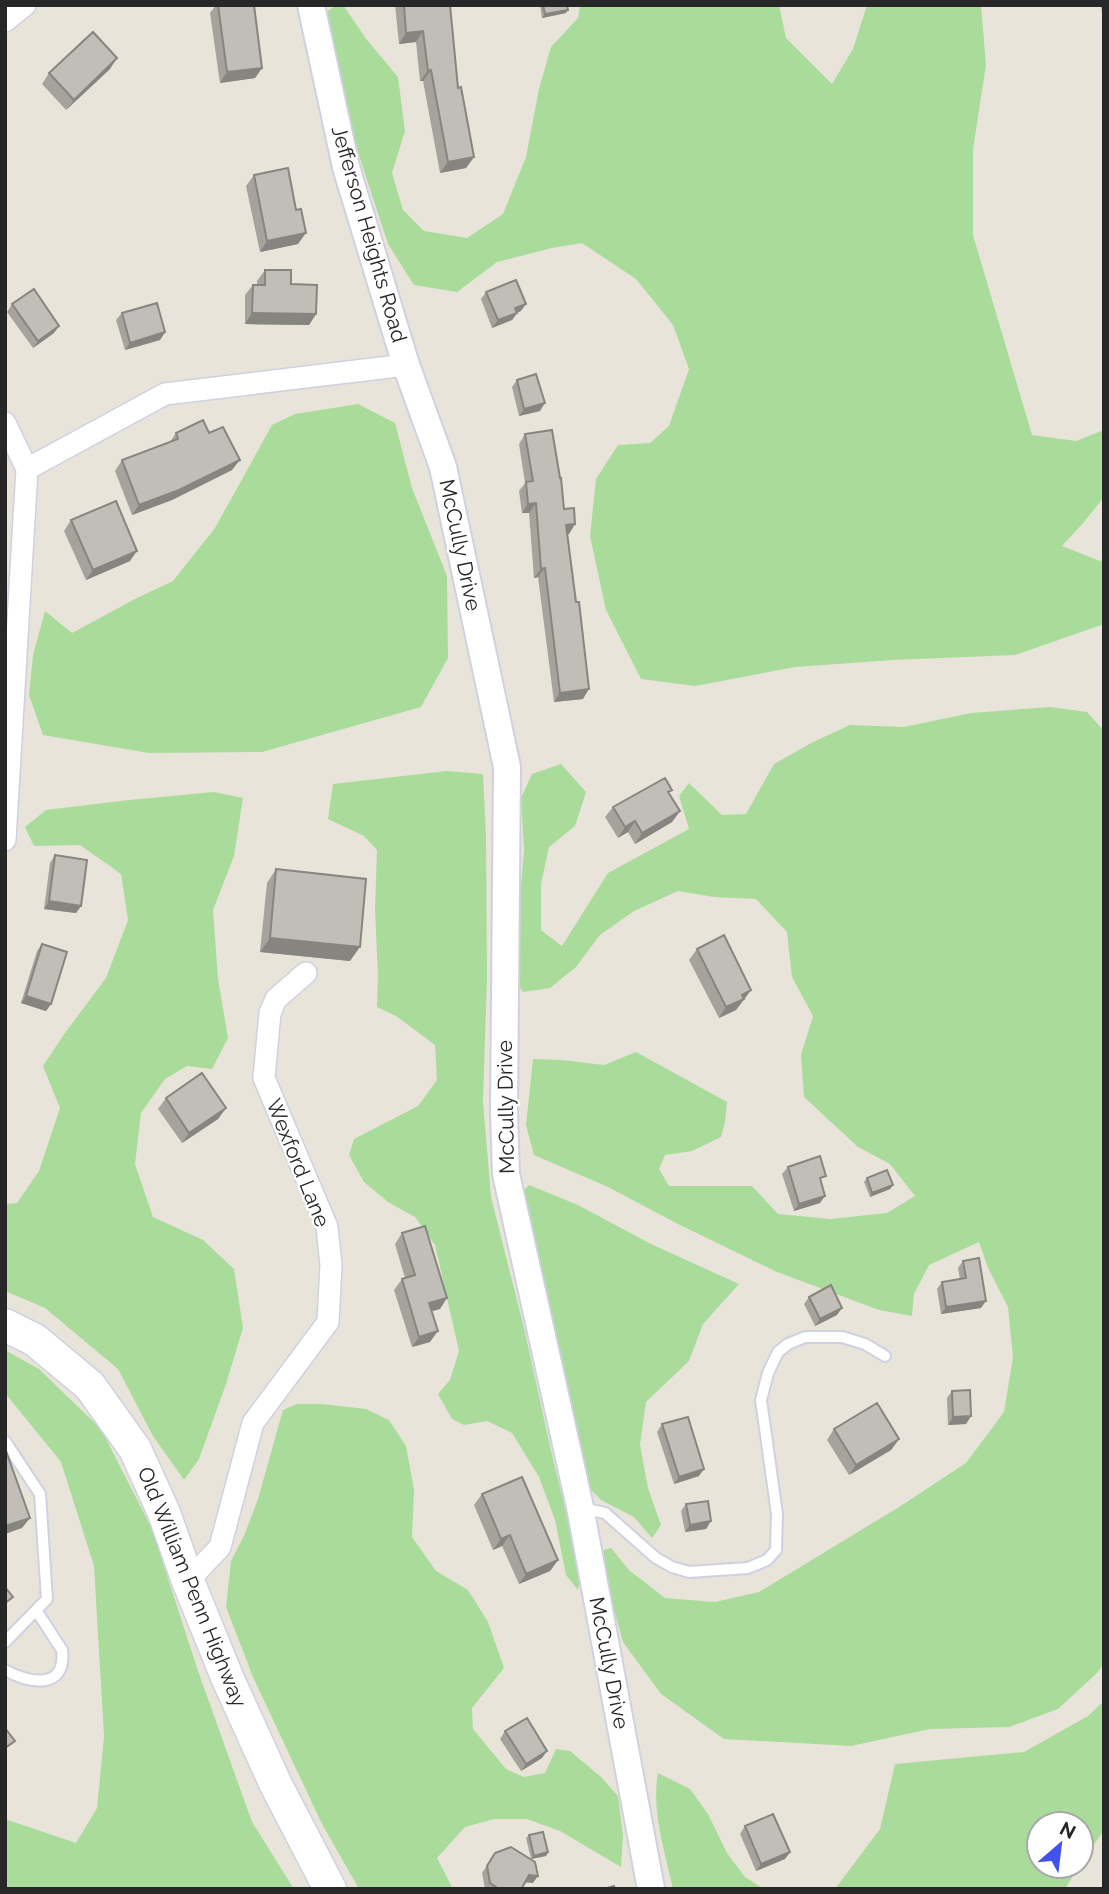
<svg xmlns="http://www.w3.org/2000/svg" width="1109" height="1894" viewBox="0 0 1109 1894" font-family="Raleway,sans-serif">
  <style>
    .green { fill: #a9dc9a }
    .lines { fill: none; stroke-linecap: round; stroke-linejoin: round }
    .service-casing { stroke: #cfd1e0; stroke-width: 14 }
    .minor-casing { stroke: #cfd1e0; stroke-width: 24 }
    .tertiary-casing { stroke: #cfd1e0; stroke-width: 30 }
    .secondary-casing { stroke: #cfd1e0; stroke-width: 35 }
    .service { stroke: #fff; stroke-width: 10 }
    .minor { stroke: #fff; stroke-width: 21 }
    .tertiary { stroke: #fff; stroke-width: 26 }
    .secondary { stroke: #fff; stroke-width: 32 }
    .wall { fill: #a6a39d }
    .shaded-wall { fill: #878580 }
    .building { fill: #c1beb7; stroke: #878580; stroke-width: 2 }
    .labels { text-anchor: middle; stroke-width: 5; stroke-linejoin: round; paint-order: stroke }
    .street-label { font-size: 21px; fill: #272727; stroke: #fff }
  </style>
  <rect width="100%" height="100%" fill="#e9e4da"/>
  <path class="green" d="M 337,5 L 343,5 L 367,40 L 398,77 L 405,131 L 392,173 L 403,210 L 424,231 L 467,238 L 503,214 L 526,157 L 539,89 L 551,47 L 578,18 L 580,5 L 779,5 L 786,38 L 832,84 L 853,49 L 867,5 L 981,5 L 986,65 L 973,149 L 973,235 L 1032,435 L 1076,441 L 1104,430 L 1104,497 L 1084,522 L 1062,546 L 1100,561 L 1104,560 L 1104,624 L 1015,655 L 893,660 L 795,667 L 695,686 L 641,679 L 606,610 L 590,536 L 596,479 L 618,445 L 650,443 L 669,426 L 689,369 L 673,325 L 636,279 L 582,243 L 552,248 L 497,262 L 457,292 L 414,285 L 388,244 L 354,140 L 326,12 Z
    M 358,404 L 395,423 L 412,488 L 447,576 L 448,658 L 421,707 L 262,752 L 149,753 L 43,735 L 29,695 L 33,655 L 45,611 L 72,633 L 135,599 L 173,581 L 215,528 L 272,425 L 295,414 Z
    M 1050,707 L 1087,712 L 1104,731 L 1104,1663 L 1097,1673 L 1058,1709 L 1009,1727 L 930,1729 L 851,1746 L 724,1739 L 661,1694 L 623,1642 L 598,1552 L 611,1548 L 629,1570 L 665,1598 L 715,1602 L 759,1592 L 899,1507 L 966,1463 L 1004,1412 L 1013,1357 L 1008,1307 L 988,1268 L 979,1242 L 929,1265 L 914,1294 L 912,1316 L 879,1310 L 777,1272 L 678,1224 L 608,1187 L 534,1155 L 526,1125 L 533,1059 L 562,1060 L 604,1065 L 636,1052 L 727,1102 L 725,1122 L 721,1137 L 692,1151 L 665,1155 L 659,1169 L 669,1186 L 752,1186 L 778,1214 L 830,1219 L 887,1213 L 915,1196 L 890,1164 L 858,1147 L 804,1097 L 801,1055 L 813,1016 L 792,977 L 787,932 L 756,899 L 714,897 L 678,891 L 634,911 L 600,935 L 576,967 L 550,988 L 523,992 L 513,978 L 524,850 L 521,798 L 532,774 L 561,764 L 586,792 L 575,826 L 549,847 L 541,884 L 541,930 L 562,946 L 608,873 L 689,829 L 679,796 L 689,783 L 722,815 L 746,814 L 774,764 L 813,742 L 850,725 L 904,727 L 971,713 Z
    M 447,771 L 483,774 L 486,835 L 487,979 L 483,1101 L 491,1197 L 524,1328 L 552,1455 L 570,1528 L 582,1564 L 578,1590 L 566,1575 L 555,1520 L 539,1477 L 512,1433 L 487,1421 L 464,1425 L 452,1419 L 438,1394 L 450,1380 L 459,1351 L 435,1245 L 415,1217 L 388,1202 L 364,1182 L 349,1155 L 354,1139 L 418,1106 L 437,1080 L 435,1045 L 396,1016 L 377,1007 L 378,975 L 375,910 L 377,850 L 364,836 L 328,819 L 333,784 Z
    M 214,792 L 243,798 L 234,856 L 213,910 L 218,979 L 228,1038 L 212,1069 L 187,1066 L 165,1079 L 141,1113 L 135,1164 L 153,1217 L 203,1240 L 234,1269 L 243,1328 L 226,1384 L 199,1459 L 184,1480 L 153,1436 L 118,1369 L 45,1308 L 5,1291 L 5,1204 L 17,1203 L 39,1171 L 60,1108 L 43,1066 L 65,1033 L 106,978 L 128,920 L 121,874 L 80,845 L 34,846 L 25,827 L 46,810 L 129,800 Z
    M 529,1185 L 578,1205 L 651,1244 L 739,1284 L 703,1324 L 689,1361 L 646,1402 L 640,1445 L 648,1488 L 661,1525 L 652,1538 L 634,1517 L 601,1500 L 586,1485 L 520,1194 Z
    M 5,1350 L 39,1369 L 101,1429 L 152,1529 L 198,1671 L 252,1822 L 294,1889 L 7,1889 L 5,1887 L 5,1819 L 76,1843 L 97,1808 L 104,1736 L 94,1566 L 61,1462 L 5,1393 Z
    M 297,1404 L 322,1404 L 366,1409 L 389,1420 L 406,1446 L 414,1490 L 412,1537 L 436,1571 L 468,1590 L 488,1622 L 504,1668 L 472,1708 L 473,1729 L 506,1769 L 524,1777 L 545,1773 L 556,1749 L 570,1751 L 601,1777 L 618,1796 L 623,1836 L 621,1867 L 560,1831 L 527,1819 L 494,1819 L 465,1827 L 437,1858 L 453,1889 L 359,1889 L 322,1824 L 253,1677 L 226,1607 L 231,1561 L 244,1536 L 258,1499 L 283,1410 Z
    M 1104,1701 L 1104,1830 L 1081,1863 L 1081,1824 L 1039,1824 L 1039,1866 L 1079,1866 L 1065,1889 L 835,1889 L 880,1829 L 895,1764 L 1024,1752 L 1088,1716 Z
    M 658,1773 L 690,1789 L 708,1814 L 727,1853 L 745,1877 L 764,1889 L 673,1889 C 665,1852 651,1810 658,1773 Z"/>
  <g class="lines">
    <g class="service-casing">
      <path id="service" d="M 5,1441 L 40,1494 L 47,1599 L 5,1642
        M 582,1508 L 605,1513 L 656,1558 L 672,1567 L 689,1572 L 748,1568 L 767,1560 L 776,1550 L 777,1514 L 761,1400 L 768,1373 L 778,1352 L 788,1344 L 805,1337 L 842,1337 L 865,1344 L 885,1356
        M 5,1670 C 29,1684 67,1690 62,1650 L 36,1610"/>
    </g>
    <g class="minor-casing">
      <path id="minor" d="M 5,21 L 25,5
        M 5,423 L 27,469 L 5,840
        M 27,469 L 165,394 L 406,365
        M 188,1581 L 220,1547 L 253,1423 L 328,1322 L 331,1265 L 327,1227 L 264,1078 L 270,1013 L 276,999 L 306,973"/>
    </g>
    <g class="tertiary-casing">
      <path id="tertiary" d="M 311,5 L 346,167 L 406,365 L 443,467 L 507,767 L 504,1112 L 506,1174 L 580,1507 L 651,1889"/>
    </g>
    <g class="secondary-casing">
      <path id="secondary" d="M 5,1325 L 35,1340 L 90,1386 L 135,1449 L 164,1513 L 188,1581 L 227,1677 L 276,1785 L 330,1889"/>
    </g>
    <use href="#service" class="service"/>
    <use href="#minor" class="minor"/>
    <use href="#tertiary" class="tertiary"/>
    <use href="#secondary" class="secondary"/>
  </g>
  <path class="wall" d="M 216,5 L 254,5 L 262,68 L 255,78 L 220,83 L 210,13 Z
    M 395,5 L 428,5 L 458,88 L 474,157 L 466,168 L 440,173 L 423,81 L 420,81 L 416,42 L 399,44 Z
    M 540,5 L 567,5 L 566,13 L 542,18 Z
    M 1101,5 L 1104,5 L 1104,31 Z
    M 110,69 L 66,110 L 42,84 L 49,73 Z
    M 254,175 L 296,210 L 298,244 L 260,252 L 246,186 Z
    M 265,270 L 291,284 L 316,314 L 309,325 L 245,324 L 245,295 L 253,285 L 257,285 L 257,281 Z
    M 486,292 L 521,311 L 517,313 L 512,320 L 492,328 L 481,299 Z
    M 12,304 L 54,333 L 33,348 L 7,312 Z
    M 122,313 L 165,332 L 160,340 L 125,350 L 116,320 Z
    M 517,380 L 540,411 L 519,416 L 512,387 Z
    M 176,433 L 209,433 L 232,470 L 172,500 L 132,515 L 115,471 L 122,460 L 170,442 Z
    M 525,434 L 564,509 L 575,524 L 569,534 L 567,534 L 583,699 L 554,702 L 538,577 L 534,578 L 529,513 L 522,513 L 519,491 L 525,483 L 519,444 Z
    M 71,520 L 130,561 L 86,580 L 64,531 Z
    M 669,794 L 680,811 L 672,822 L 635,844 L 628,832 L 618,838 L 605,817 L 613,807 Z
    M 55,855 L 81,906 L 76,913 L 44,909 L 50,863 Z
    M 276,869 L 350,961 L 260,952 L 267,883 Z
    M 42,944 L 51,1004 L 46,1011 L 21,1003 L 37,951 Z
    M 697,949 L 751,990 L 736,1010 L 719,1018 L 689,960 Z
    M 166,1098 L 226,1108 L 218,1119 L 182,1143 L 158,1109 Z
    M 788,1167 L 821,1183 L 820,1203 L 794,1211 L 782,1174 Z
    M 867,1178 L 893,1185 L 890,1189 L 870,1197 L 864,1182 Z
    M 402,1233 L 440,1309 L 432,1311 L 430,1342 L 412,1347 L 394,1290 L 402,1279 L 405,1278 L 395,1244 Z
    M 963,1261 L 981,1308 L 941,1314 L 937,1289 L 942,1282 L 960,1279 L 958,1268 Z
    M 809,1297 L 837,1315 L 815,1326 L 804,1304 Z
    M 952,1391 L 971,1416 L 966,1424 L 948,1425 L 947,1398 Z
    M 662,1424 L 699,1476 L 674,1484 L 657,1432 Z
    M 834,1429 L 899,1439 L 891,1450 L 849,1475 L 827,1440 Z
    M 482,1494 L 558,1560 L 550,1571 L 519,1584 L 502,1546 L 493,1550 L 474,1505 Z
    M 686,1504 L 711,1521 L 706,1529 L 685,1532 L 681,1511 Z
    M 505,1731 L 542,1758 L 521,1771 L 500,1739 Z
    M 745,1826 L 790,1852 L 785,1859 L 756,1871 L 740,1834 Z
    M 529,1835 L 548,1852 L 546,1856 L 531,1859 L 526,1838 Z
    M 495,1853 L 533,1883 L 525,1882 L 522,1889 L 485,1889 L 482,1873 Z"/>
  <path class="shaded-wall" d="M 568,10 L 566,13 L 542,18 L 545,14 Z
    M 423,31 L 416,42 L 399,44 L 406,33 Z
    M 117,58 L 110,69 L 66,110 L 74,100 Z
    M 262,68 L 255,78 L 220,83 L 227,72 Z
    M 431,70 L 423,81 L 420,81 L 428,71 Z
    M 474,157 L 466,168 L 440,173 L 448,162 Z
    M 306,233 L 298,244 L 260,252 L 267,241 Z
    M 526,304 L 521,311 L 510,315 L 515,308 Z
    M 252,313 L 316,314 L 309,325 L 245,324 Z
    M 517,313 L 512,320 L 492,328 L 498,320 Z
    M 59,326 L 54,333 L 33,348 L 38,341 Z
    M 165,332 L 160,340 L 125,350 L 130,343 Z
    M 545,403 L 540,411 L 519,416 L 524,409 Z
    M 240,460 L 232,470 L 172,500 L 132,515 L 139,505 Z
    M 536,503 L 529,513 L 522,513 L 528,504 Z
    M 575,524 L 569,534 L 559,535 L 566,525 Z
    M 137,551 L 130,561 L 86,580 L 93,570 Z
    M 545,568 L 538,577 L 534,578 L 541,569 Z
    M 589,689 L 583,699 L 554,702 L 560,693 Z
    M 680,811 L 672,822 L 635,844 L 642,833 Z
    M 635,821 L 628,832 L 618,838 L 625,827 Z
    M 49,901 L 81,906 L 76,913 L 44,909 Z
    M 270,938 L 360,947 L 350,961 L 260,952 Z
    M 751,990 L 736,1010 L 719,1018 L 726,1007 L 742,995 Z
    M 26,996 L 51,1004 L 46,1011 L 21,1003 Z
    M 226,1108 L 218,1119 L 182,1143 L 189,1133 Z
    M 893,1185 L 890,1189 L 870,1197 L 872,1193 Z
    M 825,1196 L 820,1203 L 794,1211 L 799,1204 Z
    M 447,1298 L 440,1309 L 422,1314 L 429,1303 Z
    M 986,1301 L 981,1308 L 941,1314 L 946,1307 Z
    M 842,1308 L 837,1315 L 815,1326 L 820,1319 Z
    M 438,1331 L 430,1342 L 412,1347 L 419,1337 Z
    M 971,1416 L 966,1424 L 948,1425 L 953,1417 Z
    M 899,1439 L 891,1450 L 849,1475 L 856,1465 Z
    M 704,1469 L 699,1476 L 674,1484 L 679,1477 Z
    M 30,1518 L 22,1528 L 5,1534 L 5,1526 Z
    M 711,1521 L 706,1529 L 685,1532 L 690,1525 Z
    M 510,1535 L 502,1546 L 493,1550 L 501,1539 Z
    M 558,1560 L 550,1571 L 519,1584 L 526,1574 Z
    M 547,1751 L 542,1758 L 521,1771 L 526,1764 Z
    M 548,1852 L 546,1856 L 531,1859 L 534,1856 Z
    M 790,1852 L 785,1859 L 756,1871 L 761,1864 Z
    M 529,1875 L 538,1876 L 533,1883 L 524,1882 Z"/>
  <path class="building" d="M 218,5 L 254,5 L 262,68 L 227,72 Z
    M 404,5 L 450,5 L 458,88 L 461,87 L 474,157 L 448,162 L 431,70 L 428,71 L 423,31 L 406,33 Z
    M 543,5 L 567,5 L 568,10 L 545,14 Z
    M 93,32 L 117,58 L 74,100 L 49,73 Z
    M 288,168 L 296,210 L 301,209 L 306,233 L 267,241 L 254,175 Z
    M 265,270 L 291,270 L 291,284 L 317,285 L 316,314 L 252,313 L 253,285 L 265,285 Z
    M 516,280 L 526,304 L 515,308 L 517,313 L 498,320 L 486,292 Z
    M 34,289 L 59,326 L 38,341 L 12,304 Z
    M 157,303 L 165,332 L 130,343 L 122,313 Z
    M 536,374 L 545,403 L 524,409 L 517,380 Z
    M 203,420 L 209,433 L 223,427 L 240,460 L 179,490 L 139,505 L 122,460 L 178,439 L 176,433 Z
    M 552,430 L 560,478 L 561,478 L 564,509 L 574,508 L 575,524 L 566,525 L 576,602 L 579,602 L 589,689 L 560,693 L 545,568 L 541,569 L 536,503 L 528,504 L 526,482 L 533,481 L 525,434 Z
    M 116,501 L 137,551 L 93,570 L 71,520 Z
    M 665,778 L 672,790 L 668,792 L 680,811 L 642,833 L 635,821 L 625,827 L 613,807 Z
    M 55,855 L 87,860 L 81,906 L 49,901 Z
    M 276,869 L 366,879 L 360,947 L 270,938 Z
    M 724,935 L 751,990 L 742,995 L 744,999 L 726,1007 L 697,949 Z
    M 42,944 L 67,952 L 51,1004 L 26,996 Z
    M 202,1073 L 226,1108 L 189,1133 L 166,1098 Z
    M 820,1156 L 826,1176 L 820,1178 L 825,1196 L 799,1204 L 788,1167 Z
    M 887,1170 L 893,1185 L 872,1193 L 867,1178 Z
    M 425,1226 L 447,1298 L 429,1303 L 438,1331 L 419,1337 L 402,1279 L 415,1275 L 402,1233 Z
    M 979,1258 L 986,1301 L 946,1307 L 942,1282 L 966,1278 L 963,1261 Z
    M 831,1285 L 842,1308 L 820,1319 L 809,1297 Z
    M 970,1390 L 971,1416 L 953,1417 L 952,1391 Z
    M 877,1403 L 899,1439 L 856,1465 L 834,1429 Z
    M 688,1417 L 704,1469 L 679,1477 L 662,1424 Z
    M 5,1448 L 30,1518 L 5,1526 Z
    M 522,1477 L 558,1560 L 526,1574 L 510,1535 L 501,1539 L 482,1494 Z
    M 708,1501 L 711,1521 L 690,1525 L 686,1504 Z
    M 5,1587 L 13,1597 L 5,1603 Z
    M 527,1718 L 547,1751 L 526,1764 L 505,1731 Z
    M 5,1728 L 15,1741 L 5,1748 Z
    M 773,1814 L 790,1852 L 761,1864 L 745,1826 Z
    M 543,1832 L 548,1852 L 534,1856 L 529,1835 Z
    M 511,1847 L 535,1862 L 538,1876 L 529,1875 L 522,1888 L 499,1889 L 490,1883 L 487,1866 L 495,1853 Z
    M 614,1886 L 615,1889 L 604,1889 Z"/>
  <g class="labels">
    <g class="street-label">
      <text transform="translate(369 234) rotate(74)" y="7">Jefferson Heights Road</text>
      <text transform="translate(460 545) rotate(78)" y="7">McCully Drive</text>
      <text transform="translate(506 1107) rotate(-91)" y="7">McCully Drive</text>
      <text transform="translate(298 1163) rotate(68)" y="7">Wexford Lane</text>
      <text transform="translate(192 1587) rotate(68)" y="7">Old William Penn Highway</text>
      <text transform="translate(609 1663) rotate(79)" y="7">McCully Drive</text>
    </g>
  </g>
  <rect width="1109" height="1894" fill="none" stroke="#272727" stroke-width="14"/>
  <g transform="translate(1060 1845) rotate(28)"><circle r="33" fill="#ffffff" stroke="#a9a9a9" stroke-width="2"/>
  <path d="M0-5L12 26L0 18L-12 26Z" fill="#4452ec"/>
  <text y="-10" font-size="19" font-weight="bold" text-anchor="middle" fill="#272727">N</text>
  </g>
</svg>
